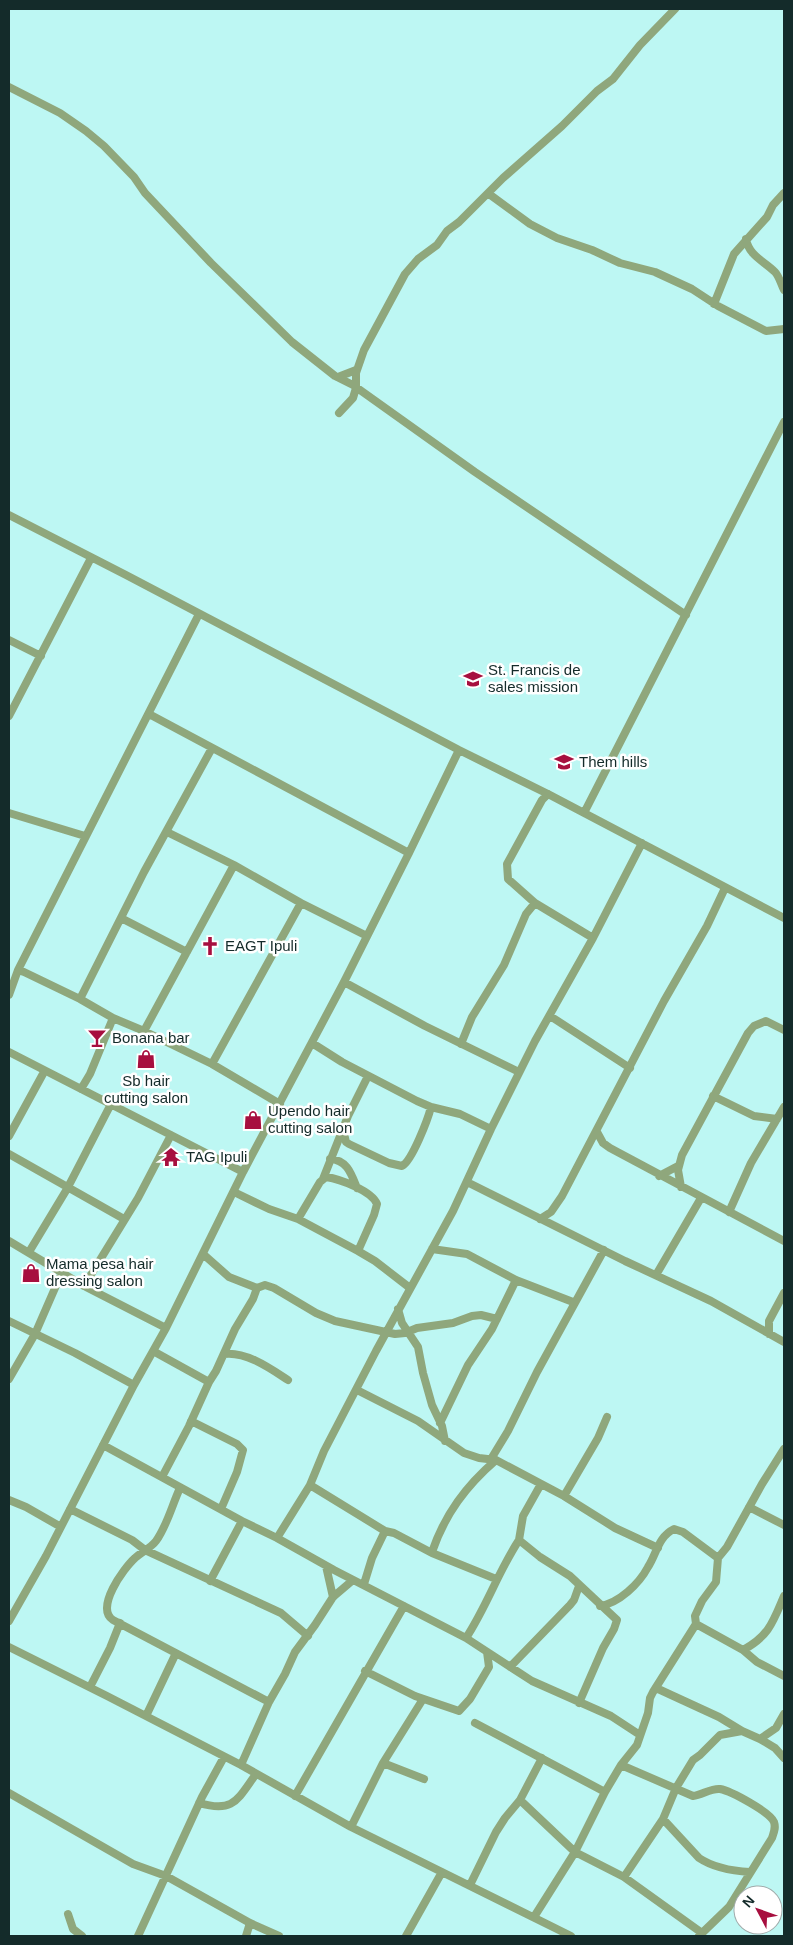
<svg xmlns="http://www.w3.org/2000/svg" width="793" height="1945" viewBox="0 0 793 1945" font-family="Arial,sans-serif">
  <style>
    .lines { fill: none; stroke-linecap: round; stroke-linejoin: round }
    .minor { stroke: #8fa77c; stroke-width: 8 }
    .labels { text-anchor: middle; stroke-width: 5; stroke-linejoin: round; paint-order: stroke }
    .poi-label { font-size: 15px; fill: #142b2a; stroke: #fff; text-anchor: start }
  </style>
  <rect width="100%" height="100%" fill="#bdf7f3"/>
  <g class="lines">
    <path class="minor" d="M 9,87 L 60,113 L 86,131 L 104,146 L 134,177 L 145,193 L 211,263 L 292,342 L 335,376 L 353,385 L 475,472 L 686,615
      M 489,194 L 530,224 L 557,238 L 592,250 L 620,263 L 655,272 L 692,289 L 718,306 L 766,331 L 784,329
      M 746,239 C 749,256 764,261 775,272 C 779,276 781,284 784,290
      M 714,304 L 734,254 L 767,217 L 773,205 L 784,193
      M 338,377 L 356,370
      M 339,413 L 353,398 L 356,388 L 356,373 L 364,350 L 405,274 L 418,259 L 437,245 L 447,231 L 459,222 L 503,178 L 562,126 L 597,91 L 613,79 L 640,45 L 675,9
      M 9,515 L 126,575 L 459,750 L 548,794 L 784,918
      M 9,640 L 41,656
      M 149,714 L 409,853
      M 9,716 L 91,558
      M 548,794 L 542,800 L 507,864 L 508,879 L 535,903 L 593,938
      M 9,813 L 85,836
      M 584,813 L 784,422
      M 167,832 L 234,865 L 301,903 L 367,936
      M 121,918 L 187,952
      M 18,970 L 199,614
      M 344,982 L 425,1026 L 519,1072
      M 9,995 L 18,970 L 24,972 L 80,999 L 113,1018 L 144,1031 L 212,1064 L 280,1104
      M 80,999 L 144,872 L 212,748
      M 550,1016 L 630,1068
      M 144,1031 L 234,865
      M 312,1043 L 342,1062 L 417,1101 L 431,1107 L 460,1114 L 491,1129
      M 461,1044 L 472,1017 L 504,965 L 526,914 L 535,903
      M 9,1052 L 243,1172
      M 212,1064 L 301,903
      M 81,1089 L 90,1074 L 113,1018
      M 713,1096 L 754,1116 L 777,1119
      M 343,1130 L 346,1142 L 349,1144 L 389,1163 L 402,1166 C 412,1161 428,1119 431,1107
      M 597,1132 L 603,1143 L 610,1148 L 784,1241
      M 9,1136 L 44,1072
      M 9,1154 L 124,1219
      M 330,1159 C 347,1160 351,1173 357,1188
      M 659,1176 L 678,1166
      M 323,1179 L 348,1116 L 368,1076
      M 467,1182 L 625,1261 L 711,1301 L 784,1342
      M 681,1187 L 678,1170 L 682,1155 L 748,1033 L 754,1026 L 766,1021 L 784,1030
      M 234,1192 L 269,1209 L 298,1219 L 358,1251 L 375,1261 L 410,1288
      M 729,1212 L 751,1163 L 784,1107
      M 298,1219 L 320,1182 L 326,1177 C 340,1179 372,1191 377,1204 L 374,1215 L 358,1251
      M 540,1219 L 551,1212 L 562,1196 L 664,1001 L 707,926 L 725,888
      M 9,1241 L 84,1286 L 166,1328
      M 432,1249 L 467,1254 L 516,1280 L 573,1302
      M 29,1252 L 67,1189 L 111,1104
      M 203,1254 L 229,1277 L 257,1288 L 265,1285 L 274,1288 L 316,1313 L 335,1321 L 395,1334 L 405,1333 L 417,1328 L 453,1323 L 472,1316 L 481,1315 L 497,1319
      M 656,1275 L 701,1198
      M 84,1286 L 138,1198 L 171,1135
      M 398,1309 L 402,1323 L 418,1347 L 423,1373 L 432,1405 L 442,1426 L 445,1441
      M 9,1321 L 75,1353 L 134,1385
      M 769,1334 L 769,1321 L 784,1293
      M 153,1351 L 209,1382
      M 224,1354 C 246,1351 271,1369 288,1380
      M 9,1379 L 35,1334 L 62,1272
      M 357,1390 L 418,1421 L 464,1453 L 479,1458 L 496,1460 L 564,1496 L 615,1528 L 658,1548
      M 191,1421 L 237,1444 L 243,1450 L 237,1472 L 221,1509
      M 440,1423 L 468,1365 L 492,1329 L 516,1280
      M 103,1445 L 242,1521 L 277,1538 L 334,1570 L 466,1638 L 532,1681 L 611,1716 L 640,1735
      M 491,1459 L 508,1431 L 537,1372 L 604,1250
      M 162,1477 L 189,1426 L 209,1382 L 216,1371 L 235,1329 L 253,1299 L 257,1288
      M 541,1484 L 523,1516 L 519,1540 L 540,1557 L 570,1576 L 617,1620 L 614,1629 L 603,1648 L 579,1703
      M 310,1485 L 385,1531 L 394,1533 L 432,1553 L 496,1579
      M 180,1488 C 172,1505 167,1526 156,1541 C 151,1548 141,1552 135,1558 C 123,1569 95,1608 113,1620 L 269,1702
      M 564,1496 L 598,1438 L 607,1417
      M 9,1500 L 26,1507 L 61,1527
      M 749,1507 L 784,1525
      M 70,1509 L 132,1540 L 145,1550 L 281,1613 L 308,1636
      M 277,1538 L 310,1485 L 324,1451 L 376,1351 L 453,1211 L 491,1129 L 535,1041 L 593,938 L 642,843
      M 432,1552 C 445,1514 466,1486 496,1460
      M 326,1566 L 333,1597
      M 210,1581 L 242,1521
      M 364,1584 L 372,1558 L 385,1531
      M 600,1606 C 619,1603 639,1584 648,1567 C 657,1553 658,1537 674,1529 L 683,1532 L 718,1558
      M 9,1621 L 46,1556 L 134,1385 L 166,1328 L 243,1172 L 344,982 L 409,853 L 459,750
      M 696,1624 L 743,1650 C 769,1636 773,1622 784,1596
      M 466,1638 C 487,1606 498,1572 519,1540
      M 9,1647 L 107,1696 L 241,1765 L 351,1827 L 571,1936
      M 743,1650 L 757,1662 L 784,1676
      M 510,1667 L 570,1605 L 574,1600 L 579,1586
      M 365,1671 L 415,1696 L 459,1711 L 470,1699 L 489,1667 L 487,1652
      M 90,1687 L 110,1648 L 120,1623
      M 656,1688 L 719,1717 L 742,1731 L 760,1739 L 775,1748 L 784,1758
      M 146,1716 L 176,1653
      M 475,1723 L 605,1792
      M 760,1739 L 776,1728 L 784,1714
      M 383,1763 L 424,1779
      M 241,1765 L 269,1702 L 285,1674 L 295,1652 L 315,1625 L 333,1597 L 353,1580
      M 621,1765 L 693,1796 C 702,1795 711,1788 720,1789 C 731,1791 770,1812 774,1822 C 776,1828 774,1832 772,1838 L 729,1907 L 699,1936
      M 9,1793 L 133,1864 L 166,1876 L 250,1923 L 279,1936
      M 295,1796 L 404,1606
      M 520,1800 L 575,1852 L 624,1877 L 702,1933
      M 199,1803 C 234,1813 237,1800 256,1774
      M 663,1819 L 699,1858 C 714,1868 732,1871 750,1872
      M 351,1827 L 383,1763 L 423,1699
      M 624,1877 L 663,1819 L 676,1788 L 693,1760 L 700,1755 L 720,1735 L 742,1731
      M 470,1885 L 496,1832 L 505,1818 L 520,1800 L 542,1758
      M 68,1914 L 73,1929 L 82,1936
      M 534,1917 L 575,1852 L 605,1792 L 621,1765 L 637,1745 L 648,1713 L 650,1698 L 653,1692 L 696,1624 L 695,1616 L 702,1601 L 716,1582 L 718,1558 L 727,1547 L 762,1484 L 784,1449
      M 138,1936 L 202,1797 L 224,1757
      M 246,1936 L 250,1923
      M 406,1936 L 442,1872"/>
  </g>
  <defs>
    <g id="school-bare" transform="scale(1.5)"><path d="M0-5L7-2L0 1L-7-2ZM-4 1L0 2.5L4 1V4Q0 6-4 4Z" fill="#a70f3f" stroke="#fff" stroke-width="2.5" paint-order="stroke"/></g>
    <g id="church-bare" transform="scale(1.5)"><path d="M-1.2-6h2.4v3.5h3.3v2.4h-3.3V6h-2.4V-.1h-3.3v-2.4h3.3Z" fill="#a70f3f" stroke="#fff" stroke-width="2.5" paint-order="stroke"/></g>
    <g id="bar-bare" transform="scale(1.5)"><path d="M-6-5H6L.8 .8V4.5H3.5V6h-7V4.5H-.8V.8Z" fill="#a70f3f" stroke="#fff" stroke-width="2.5" paint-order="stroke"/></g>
    <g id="shop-bare" transform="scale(1.5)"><path d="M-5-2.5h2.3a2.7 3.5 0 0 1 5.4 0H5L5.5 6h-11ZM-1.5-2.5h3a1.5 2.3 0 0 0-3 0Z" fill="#a70f3f" stroke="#fff" stroke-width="2.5" paint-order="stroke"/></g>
    <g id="temple-bare" transform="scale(1.5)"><path d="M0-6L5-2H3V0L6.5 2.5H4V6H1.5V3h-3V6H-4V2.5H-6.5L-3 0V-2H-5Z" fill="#a70f3f" stroke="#fff" stroke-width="2.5" paint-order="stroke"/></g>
  </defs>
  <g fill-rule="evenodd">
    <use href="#school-bare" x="473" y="679"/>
    <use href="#school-bare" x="564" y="762"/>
    <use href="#church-bare" x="210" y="946"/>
    <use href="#bar-bare" x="97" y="1038"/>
    <use href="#shop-bare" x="146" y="1059"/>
    <use href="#shop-bare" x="253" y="1120"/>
    <use href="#temple-bare" x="171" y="1157"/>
    <use href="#shop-bare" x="31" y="1273"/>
  </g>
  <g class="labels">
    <g class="poi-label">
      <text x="488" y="675">St. Francis de<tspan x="488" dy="17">sales mission</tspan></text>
      <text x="579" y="767">Them hills</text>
      <text x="225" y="951">EAGT Ipuli</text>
      <text x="112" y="1043">Bonana bar</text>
      <text x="146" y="1086" text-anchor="middle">Sb hair<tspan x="146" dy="17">cutting salon</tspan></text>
      <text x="268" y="1116">Upendo hair<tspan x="268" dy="17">cutting salon</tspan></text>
      <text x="186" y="1162">TAG Ipuli</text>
      <text x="46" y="1269">Mama pesa hair<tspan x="46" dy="17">dressing salon</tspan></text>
    </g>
  </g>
  <rect width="793" height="1945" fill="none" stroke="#142b2a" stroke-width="20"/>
  <g transform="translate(758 1910) rotate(311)"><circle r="24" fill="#ffffff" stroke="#a1aaaa"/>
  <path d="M0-4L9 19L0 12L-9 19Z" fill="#a70f3f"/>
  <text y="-8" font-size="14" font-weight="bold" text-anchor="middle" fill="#142b2a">N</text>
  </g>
</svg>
